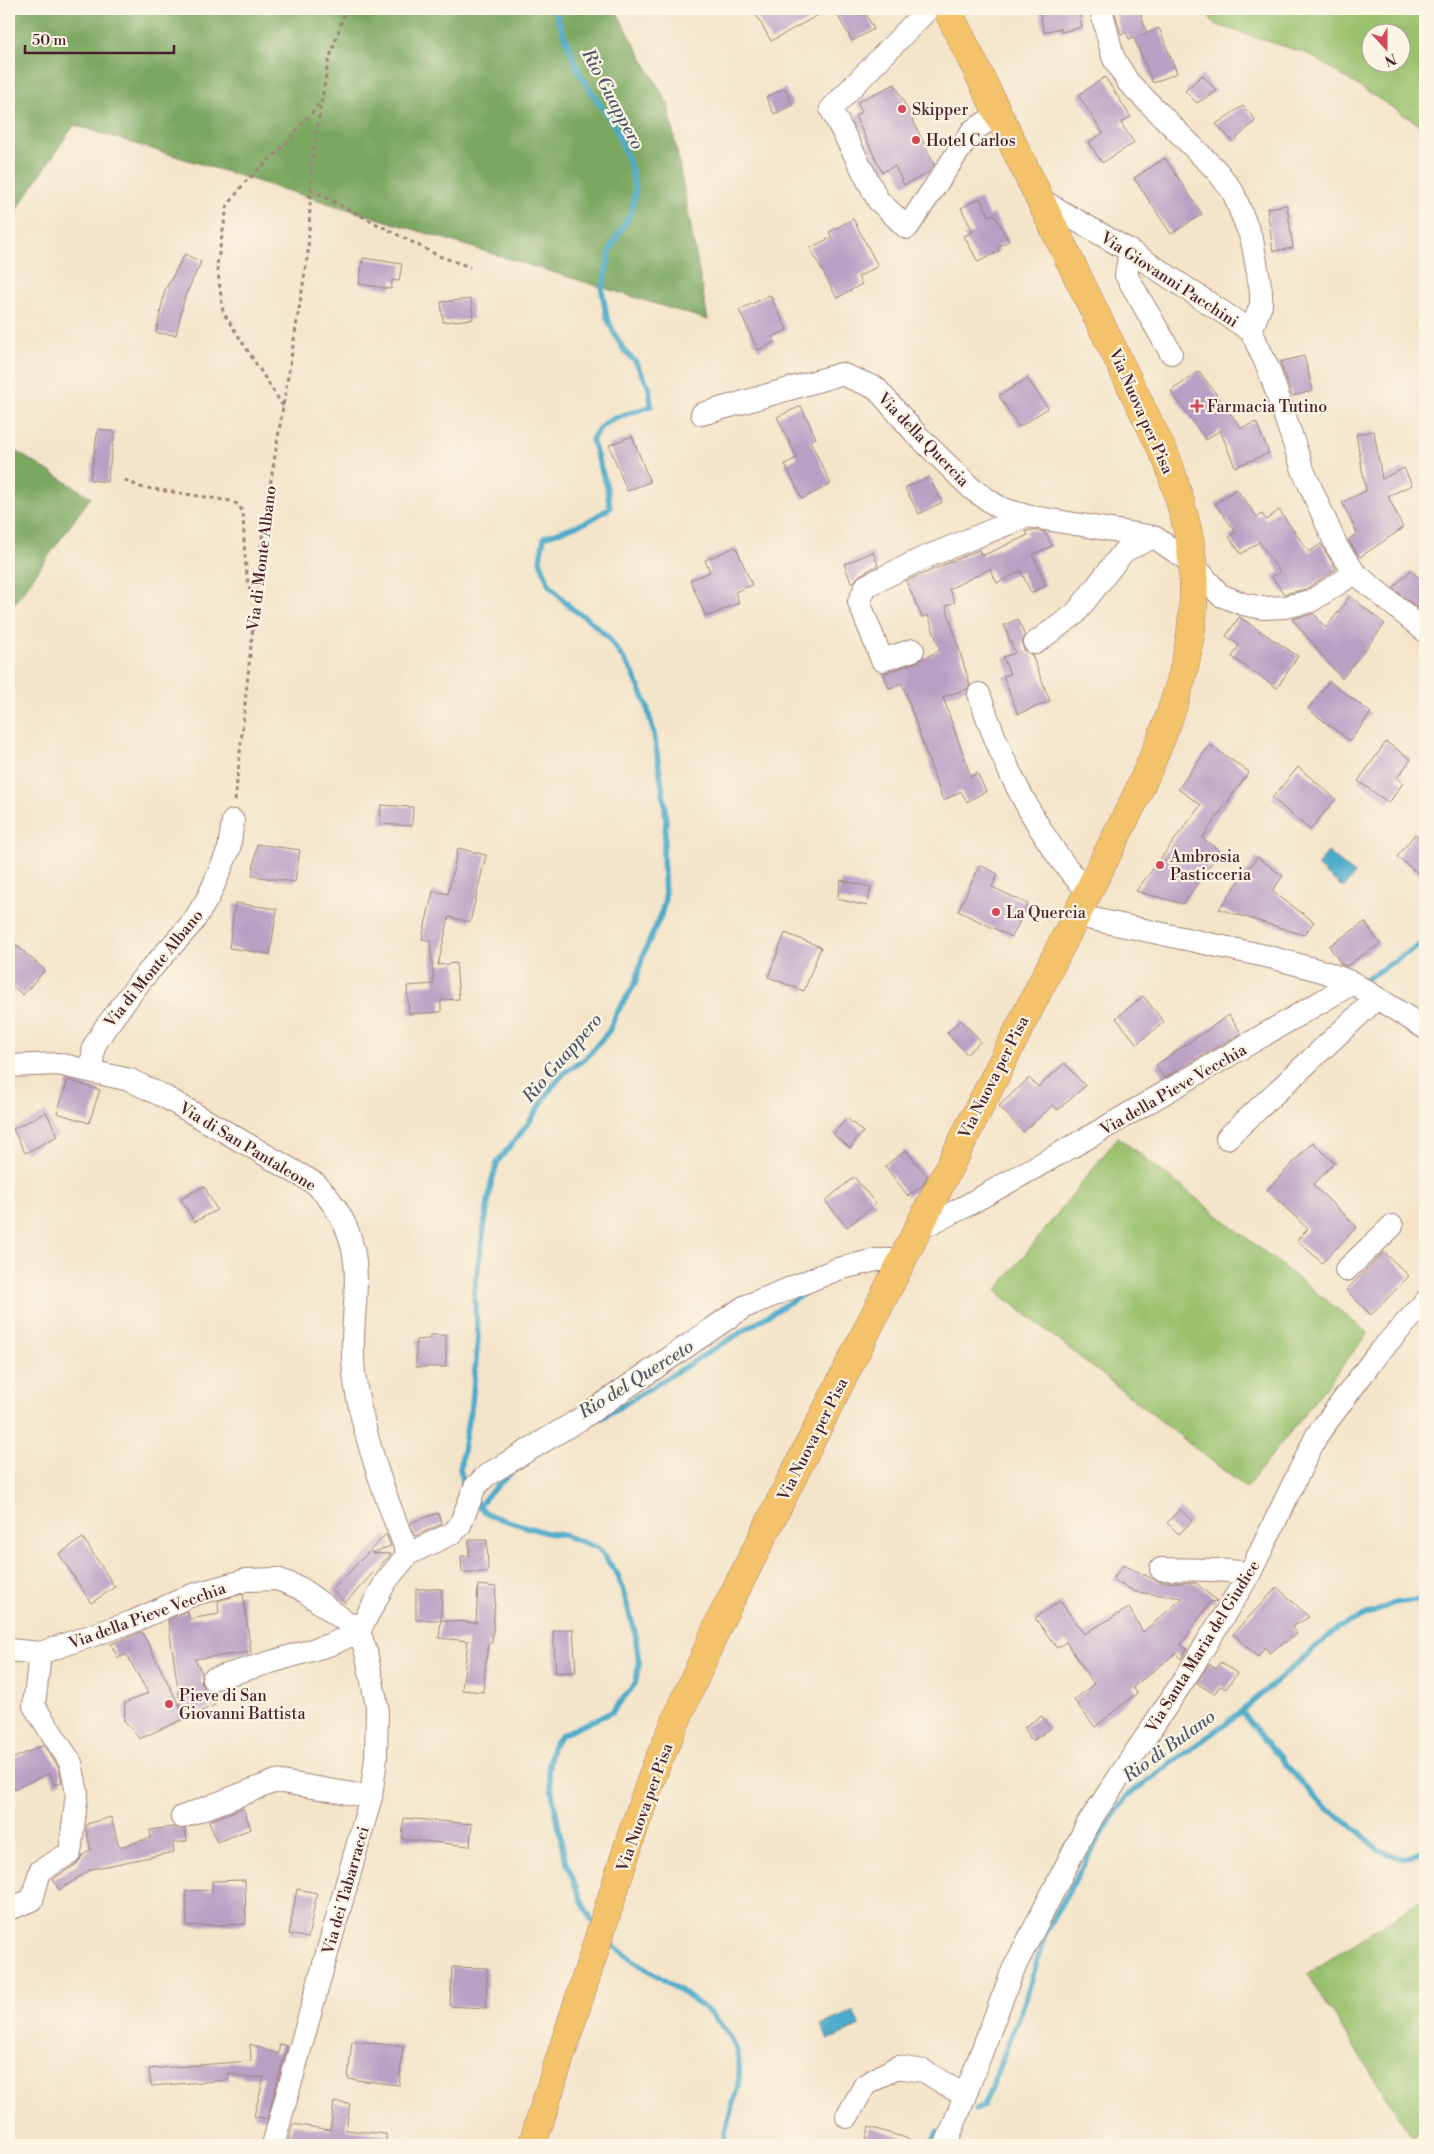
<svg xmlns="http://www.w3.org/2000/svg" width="1434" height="2154" viewBox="0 0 1434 2154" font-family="'Libre Bodoni',serif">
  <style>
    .green { fill: #99c16d; stroke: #72704c; fill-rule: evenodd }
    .forest { fill: #7aa760; stroke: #626346 }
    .water { fill: #4baaca; stroke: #4a647a }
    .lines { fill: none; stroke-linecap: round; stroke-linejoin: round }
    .stream { stroke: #4baaca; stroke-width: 5.5 }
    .building { fill: #ba9fc5 }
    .minor-casing { stroke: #9f827a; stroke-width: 24 }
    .major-casing { stroke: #9f827a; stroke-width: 29 }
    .path { stroke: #9f827a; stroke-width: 3; stroke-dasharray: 4 4; stroke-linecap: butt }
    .minor { stroke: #fff; stroke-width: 22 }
    .major { stroke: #f3c26a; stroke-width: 28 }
    .poi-dot { fill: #d1495b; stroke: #fcf5e5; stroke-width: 2 }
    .labels { text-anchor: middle; stroke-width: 4.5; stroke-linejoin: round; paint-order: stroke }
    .poi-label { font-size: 16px; fill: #4a1f2b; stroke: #fcf5e5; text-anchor: start }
    .street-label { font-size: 16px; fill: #4a1f2b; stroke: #fcf5e5 }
    .water-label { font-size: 18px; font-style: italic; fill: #4a576b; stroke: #fcf5e5 }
  </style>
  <rect width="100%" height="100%" fill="#fcf5e5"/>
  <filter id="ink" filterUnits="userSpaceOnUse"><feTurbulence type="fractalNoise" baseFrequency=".02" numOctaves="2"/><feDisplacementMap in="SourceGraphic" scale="10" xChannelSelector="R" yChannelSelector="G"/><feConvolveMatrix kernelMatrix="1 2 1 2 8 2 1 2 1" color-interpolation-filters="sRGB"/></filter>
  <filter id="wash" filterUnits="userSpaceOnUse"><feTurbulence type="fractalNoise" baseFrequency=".0096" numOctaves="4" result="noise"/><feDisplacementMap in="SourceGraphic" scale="20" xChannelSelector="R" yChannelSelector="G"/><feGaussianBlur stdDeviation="1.12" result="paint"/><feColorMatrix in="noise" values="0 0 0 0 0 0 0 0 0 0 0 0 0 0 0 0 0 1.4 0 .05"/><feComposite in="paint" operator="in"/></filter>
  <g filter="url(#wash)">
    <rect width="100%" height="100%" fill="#f4e4c9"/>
    <path class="green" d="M 1205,9 L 1425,9 L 1425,128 L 1308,54 L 1214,24 ZM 1372,32 L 1402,32 L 1402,62 L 1372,62 Z
      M 1118,1137 L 1368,1333 L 1246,1488 L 996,1291 Z
      M 1425,1898 L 1425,2129 L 1412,2137 L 1307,1974 Z"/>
    <path class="forest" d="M 9,9 L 615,9 L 668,104 L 708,320 L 74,125 L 9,221 Z
      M 9,447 L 91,497 L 9,611 Z"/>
    <path class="water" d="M 1328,852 L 1355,874 L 1343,888 L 1317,866 Z
      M 853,2011 L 860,2026 L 828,2040 L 821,2025 Z"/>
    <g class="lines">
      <path class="stream" d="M 1366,979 L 1425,942
        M 602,1418 L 803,1294
        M 468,1492 L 464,1486 L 460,1469 L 468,1420 L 472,1404 L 478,1337 L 474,1293 L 491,1183 L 498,1161 L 528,1124 L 552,1087 L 565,1072 L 585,1059 L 609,1031 L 616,1014 L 635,984 L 643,955 L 661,915 L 665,898 L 663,854 L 666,823 L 665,807 L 654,734 L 646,703 L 632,671 L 608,637 L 588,619 L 571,608 L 549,585 L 540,560 L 544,537 L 587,522 L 610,508 L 607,487 L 592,440 C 604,414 627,416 651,406 L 649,387 L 635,361 L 625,352 L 614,333 L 607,318 L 602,291 L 611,247 L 632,211 L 635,191 L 631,168 L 615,127 L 579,73 L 554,9
        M 475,1501 L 488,1515 L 547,1533 L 563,1535 L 598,1548 L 618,1575 L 635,1632 L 639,1664 L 635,1684 L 612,1712 L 561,1735 L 552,1747 L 548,1771 L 564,1855 L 581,1900 L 593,1922
        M 479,1507 L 486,1497 L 511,1473
        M 1241,1712 L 1318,1802 L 1357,1830 L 1379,1850 L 1403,1859 L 1425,1852
        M 612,1944 C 648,1977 735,2009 739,2063 C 742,2091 725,2118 723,2145
        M 976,2110 L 982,2107 L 987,2098 L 1027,1995 L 1046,1931 L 1100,1836 L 1127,1796 L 1241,1712 L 1338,1628 L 1394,1603 L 1425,1599
        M 931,2145 L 937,2132"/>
    </g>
    <g id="blocks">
      <path class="building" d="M 753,9 L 829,9 L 771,41 Z
        M 834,9 L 863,9 L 874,29 L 852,41 Z
        M 1039,9 L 1078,9 L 1082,27 L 1061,32 L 1061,28 L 1044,32 Z
        M 1114,9 L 1139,9 L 1147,33 L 1159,28 L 1177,73 L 1153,83 L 1134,38 L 1146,34 L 1129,39 L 1126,32 L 1121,34 Z
        M 1202,75 L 1217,91 L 1197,103 L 1185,91 Z
        M 1105,77 L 1131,117 L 1121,123 L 1134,143 L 1102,163 L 1089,142 L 1103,133 L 1078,95 Z
        M 895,84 L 934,164 L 927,174 L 904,185 L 895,166 L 882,172 L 855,116 L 862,112 L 857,102 Z
        M 785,88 L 793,105 L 774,114 L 766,97 Z
        M 1243,106 L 1256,120 L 1233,142 L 1216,124 Z
        M 1165,158 L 1202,214 L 1171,234 L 1134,178 Z
        M 980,198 L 989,216 L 994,214 L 1009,241 L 997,247 L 999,251 L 978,262 L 964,236 L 973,232 L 961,208 Z
        M 1287,205 L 1293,248 L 1273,251 L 1267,208 Z
        M 853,219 L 878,266 L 858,277 L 862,284 L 837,298 L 810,248 L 832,237 L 829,232 Z
        M 185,254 L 201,262 L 185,296 L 176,335 L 156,333 L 165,290 Z
        M 363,258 L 402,264 L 399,281 L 392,280 L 391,289 L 359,284 Z
        M 770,295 L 787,330 L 772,337 L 775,342 L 758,350 L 739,310 Z
        M 471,299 L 473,319 L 443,322 L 441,302 Z
        M 1304,356 L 1313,391 L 1292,396 L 1280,362 Z
        M 1199,371 L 1241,428 L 1256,422 L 1269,453 L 1235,467 L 1220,430 L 1206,440 L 1171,391 Z
        M 1027,378 L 1048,408 L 1019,427 L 999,396 Z
        M 801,406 L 816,438 L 810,441 L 831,484 L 802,499 L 785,464 L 797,458 L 777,417 Z
        M 98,429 L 115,432 L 107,482 L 90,480 Z
        M 1374,431 L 1382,479 L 1404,468 L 1412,485 L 1388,496 L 1403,528 L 1360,557 L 1348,540 L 1357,533 L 1342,502 L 1366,491 L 1356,434 Z
        M 632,436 L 650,482 L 627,491 L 609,445 Z
        M 929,477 L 942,502 L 919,514 L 905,488 Z
        M 1236,489 L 1257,517 L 1262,514 L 1266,520 L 1279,510 L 1309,552 L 1321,544 L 1336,569 L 1306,589 L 1284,594 L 1272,577 L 1280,572 L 1259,542 L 1241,554 L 1229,537 L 1236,532 L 1215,504 Z
        M 1030,530 L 1045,532 L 1052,546 L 1033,554 L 1046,586 L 1031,593 L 1021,571 L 997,583 L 990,569 L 949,589 L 955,602 L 946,606 L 970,685 L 967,689 L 943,697 L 971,777 L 977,773 L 986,791 L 967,802 L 961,791 L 943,801 L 902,683 L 889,688 L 883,674 L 917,662 L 940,650 L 928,615 L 922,617 L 906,581 L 979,550 L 982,556 L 1028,535 L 1026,531 Z
        M 736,547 L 752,585 L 735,592 L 739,603 L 706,617 L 690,580 L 710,572 L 705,560 Z
        M 873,552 L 878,565 L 860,575 L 852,584 L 844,564 Z
        M 1411,570 L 1425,584 L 1425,614 L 1393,588 Z
        M 1350,596 L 1385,624 L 1342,679 L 1292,619 L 1314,614 L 1326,628 Z
        M 1239,617 L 1298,656 L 1277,688 L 1232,657 L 1239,645 L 1226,636 Z
        M 1018,619 L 1025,636 L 1022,644 L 1024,650 L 1032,655 L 1050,701 L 1018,714 L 1003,676 L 1010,674 L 1003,657 L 1015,653 L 1004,625 Z
        M 1329,681 L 1371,713 L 1350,741 L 1308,709 Z
        M 1386,742 L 1411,759 L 1397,778 L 1403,783 L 1389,803 L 1358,781 Z
        M 1210,745 L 1249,772 L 1202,838 L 1220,851 L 1183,904 L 1136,891 L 1201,805 L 1178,789 Z
        M 1298,767 L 1336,799 L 1310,830 L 1272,798 Z
        M 381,805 L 413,807 L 412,826 L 380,824 Z
        M 1415,834 L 1425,842 L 1425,878 L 1397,857 Z
        M 257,844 L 300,850 L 295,882 L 252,876 Z
        M 458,848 L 486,855 L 470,922 L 449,917 L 438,965 L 456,963 L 459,999 L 441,1000 L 441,1012 L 409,1014 L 407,986 L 434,984 L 430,941 L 422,939 L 433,891 L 448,894 Z
        M 1257,857 L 1283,876 L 1272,891 L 1314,922 L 1304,935 L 1219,909 Z
        M 980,865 L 998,874 L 992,887 L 1028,904 L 1012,937 L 958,911 Z
        M 841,880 L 871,887 L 867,906 L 837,899 Z
        M 235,903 L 277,909 L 270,954 L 229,948 Z
        M 1365,922 L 1380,944 L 1346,966 L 1341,964 L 1329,946 Z
        M 785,933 L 821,947 L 804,991 L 768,977 Z
        M 9,939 L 45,970 L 23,995 L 9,983 Z
        M 1143,996 L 1164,1022 L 1137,1044 L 1116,1018 Z
        M 1229,1015 L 1241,1033 L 1164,1078 L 1156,1065 Z
        M 961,1020 L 981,1041 L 967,1054 L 947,1033 Z
        M 1065,1063 L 1085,1086 L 1058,1110 L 1053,1105 L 1023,1132 L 999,1106 L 1029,1078 L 1038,1087 Z
        M 68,1080 L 100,1090 L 89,1123 L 57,1113 Z
        M 46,1112 L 58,1136 L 25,1153 L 13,1129 Z
        M 847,1118 L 863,1132 L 850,1148 L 833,1134 Z
        M 1313,1142 L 1334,1163 L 1313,1185 L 1357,1227 L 1322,1263 L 1297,1240 L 1308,1229 L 1267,1190 Z
        M 906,1150 L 927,1176 L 923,1185 L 908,1196 L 885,1166 Z
        M 854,1177 L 876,1204 L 847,1227 L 825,1201 Z
        M 204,1186 L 217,1210 L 194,1222 L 181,1199 Z
        M 1384,1252 L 1409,1276 L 1371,1315 L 1346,1290 Z
        M 430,1335 L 446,1335 L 446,1367 L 416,1367 L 416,1340 L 430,1339 Z
        M 1180,1509 L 1192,1521 L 1179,1534 L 1167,1523 Z
        M 438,1513 L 442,1524 L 415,1536 L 410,1523 Z
        M 386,1534 L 391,1546 L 371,1553 L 391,1554 L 345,1603 L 332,1590 Z
        M 83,1538 L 115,1587 L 91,1603 L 59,1554 Z
        M 469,1540 L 487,1540 L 488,1572 L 462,1572 L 461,1556 L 469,1556 Z
        M 1123,1565 L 1160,1582 L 1196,1583 L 1217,1601 L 1210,1602 L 1181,1645 L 1187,1649 L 1181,1659 L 1176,1653 L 1133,1687 L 1137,1693 L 1095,1727 L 1074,1700 L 1094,1684 L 1066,1642 L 1057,1648 L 1035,1618 L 1060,1601 L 1084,1634 L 1129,1608 L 1143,1632 L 1183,1598 L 1136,1592 L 1112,1580 Z
        M 478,1585 L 496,1587 L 492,1643 L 488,1643 L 483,1692 L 462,1690 L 468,1641 L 439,1638 L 441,1620 L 476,1623 Z
        M 1277,1587 L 1309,1617 L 1292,1627 L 1297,1634 L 1269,1653 L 1265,1647 L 1258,1657 L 1233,1634 Z
        M 416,1589 L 442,1589 L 441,1620 L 416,1620 Z
        M 243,1594 L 251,1652 L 195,1659 L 202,1673 L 201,1683 L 210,1692 L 215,1705 L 139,1739 L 135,1732 L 124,1722 L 125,1703 L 148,1693 L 126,1654 L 118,1658 L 111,1644 L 142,1632 L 181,1709 L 168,1620 L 188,1611 L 189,1619 L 219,1614 L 218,1601 Z
        M 573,1629 L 576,1672 L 556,1673 L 553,1631 Z
        M 1220,1662 L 1237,1673 L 1226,1689 L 1220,1686 L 1214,1694 L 1197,1683 L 1209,1664 L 1216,1669 Z
        M 1042,1716 L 1050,1729 L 1032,1741 L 1024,1727 Z
        M 44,1745 L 59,1768 L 62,1782 L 55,1785 L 50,1773 L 14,1789 L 13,1786 L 9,1786 L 9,1760 Z
        M 243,1808 L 251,1829 L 217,1842 L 209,1821 Z
        M 111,1817 L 119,1847 L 151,1838 L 150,1830 L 173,1827 L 185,1829 L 187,1841 L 173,1843 L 174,1852 L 92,1869 L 59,1890 L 53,1879 L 77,1864 L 83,1855 L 91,1850 L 86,1830 L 87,1824 Z
        M 404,1818 L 472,1824 L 470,1846 L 402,1839 Z
        M 245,1880 L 246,1924 L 187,1926 L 186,1891 L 212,1890 L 212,1881 Z
        M 297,1889 L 317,1893 L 308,1938 L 289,1934 Z
        M 452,1967 L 487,1968 L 486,2008 L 450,2006 Z
        M 352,2041 L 403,2046 L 399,2085 L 348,2079 Z
        M 250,2044 L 278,2054 L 280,2044 L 287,2046 L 267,2119 L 254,2116 L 264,2077 L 248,2078 L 228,2073 L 229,2080 L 151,2086 L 149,2069 L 251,2061 Z
        M 334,2102 L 350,2104 L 346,2130 L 386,2134 L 386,2145 L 287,2145 L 293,2124 L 330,2130 Z
        M 869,2127 L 916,2141 L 915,2145 L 864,2145 Z"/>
    </g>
  </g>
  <g filter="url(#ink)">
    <use href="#blocks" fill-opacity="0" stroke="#9f827a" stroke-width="1"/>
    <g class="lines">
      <g class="minor-casing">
        <path id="minor" d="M 928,9 L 831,109 L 878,200 L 907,228 L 972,131 L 999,114
          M 1101,9 L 1113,57 L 1128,82 L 1217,171 L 1233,192 L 1252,240 L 1261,291 L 1261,305 L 1251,331
          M 1041,200 L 1130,251 L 1251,331 L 1269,370 L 1303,470 L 1337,547 L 1355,573 L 1425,631
          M 1130,251 L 1126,275 L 1171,353
          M 702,414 L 841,374 L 876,388 L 917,435 L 972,489 L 1000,508 L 1027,516
          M 1035,643 L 1075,614 L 1124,551 L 1154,537
          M 913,650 L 882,660 L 859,602 L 866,586 L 919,560 L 1027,516 L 1154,537 L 1192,563 L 1220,595 L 1243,604 L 1263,608 L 1285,607 L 1311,601 L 1355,573
          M 979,694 C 997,749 1023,805 1056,853 C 1065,867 1077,879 1088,892
          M 1074,915 L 1270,957 L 1325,972 L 1353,983 L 1425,1028
          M 9,1066 L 58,1064 L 130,1080 L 165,1097 L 316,1184 C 383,1252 342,1308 356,1388 C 366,1445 387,1501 408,1554
          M 91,1070 L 94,1046 L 105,1028 L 142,979 L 193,922 L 209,896 L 229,849 L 233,821
          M 1227,1138 L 1377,998
          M 916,1230 L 962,1208 L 1082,1141 L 1353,983
          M 1346,1270 L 1392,1226
          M 1161,1569 L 1216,1570 L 1250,1573
          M 9,1650 L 40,1653 L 132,1622 L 192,1595 L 246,1580 L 277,1579 L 300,1588 L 359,1631 L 366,1652 L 377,1706 L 376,1758 L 371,1797 L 273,2145
          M 213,1679 L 332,1644 L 359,1631 L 386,1581 L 408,1554 L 453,1533 L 460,1525 L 475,1487 L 487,1475 L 582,1418 L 744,1307 L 838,1269 L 876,1260 L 902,1260
          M 182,1817 L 276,1781 L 371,1797
          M 9,1909 L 32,1900 L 40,1871 L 70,1853 L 77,1793 L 71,1763 L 34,1706 L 40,1653
          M 847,2117 L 865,2085 L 897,2067 L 924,2071 L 965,2096
          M 946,2145 L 1013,1970 L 1087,1825 L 1187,1675 L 1250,1573 L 1317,1435 L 1379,1352 L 1425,1302"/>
      </g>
      <g class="major-casing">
        <path id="major" d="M 532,2145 L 634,1828 L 656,1766 L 720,1621 L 1134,801 C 1173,715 1205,639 1190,542 C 1185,515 1176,488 1168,462 L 947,9"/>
      </g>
      <path class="path" d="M 311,190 L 439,256 L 470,267
        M 283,406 L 223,312 L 217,265 L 227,207 L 244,183 L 280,150 L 321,102
        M 125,480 L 140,487 L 231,501 L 239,505 L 243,513 C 244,532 244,589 255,600
        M 235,801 L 263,529 L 308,254 L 312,159 L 328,63 L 346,9"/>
      <use href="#minor" class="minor"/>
      <use href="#major" class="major"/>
    </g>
  </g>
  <g class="poi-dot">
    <circle cx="902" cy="109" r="5"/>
    <circle cx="916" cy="140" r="5"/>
    <path d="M1194.5 398.5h5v5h5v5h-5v5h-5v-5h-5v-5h5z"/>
    <circle cx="1160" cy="865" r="5"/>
    <circle cx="996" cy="912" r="5"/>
    <circle cx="169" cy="1704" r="5"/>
  </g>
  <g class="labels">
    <g class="poi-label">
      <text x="912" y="115">Skipper</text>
      <text x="926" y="146">Hotel Carlos</text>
      <text x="1207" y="412">Farmacia Tutino</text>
      <text x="1170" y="862">Ambrosia<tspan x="1170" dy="18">Pasticceria</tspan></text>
      <text x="1006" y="918">La Quercia</text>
      <text x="179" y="1701">Pieve di San<tspan x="179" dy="18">Giovanni Battista</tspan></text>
    </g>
    <g class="street-label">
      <text transform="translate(1170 279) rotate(33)" y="6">Via Giovanni Pacchini</text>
      <text transform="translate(1142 411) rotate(66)" y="6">Via Nuova per Pisa</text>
      <text transform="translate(924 439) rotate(46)" y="6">Via della Quercia</text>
      <text transform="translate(261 558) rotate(-83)" y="6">Via di Monte Albano</text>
      <text transform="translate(153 968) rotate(-51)" y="6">Via di Monte Albano</text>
      <text transform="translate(993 1077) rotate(-63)" y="6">Via Nuova per Pisa</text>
      <text transform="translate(1173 1089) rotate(-30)" y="6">Via della Pieve Vecchia</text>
      <text transform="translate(248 1146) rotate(31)" y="6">Via di San Pantaleone</text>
      <text transform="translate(812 1439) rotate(-63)" y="6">Via Nuova per Pisa</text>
      <text transform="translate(147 1615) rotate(-20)" y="6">Via della Pieve Vecchia</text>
      <text transform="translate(1202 1646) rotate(-58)" y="6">Via Santa Maria del Giudice</text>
      <text transform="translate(644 1807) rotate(-70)" y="6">Via Nuova per Pisa</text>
      <text transform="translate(345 1890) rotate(-74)" y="6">Via dei Tabarracci</text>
    </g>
    <g class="water-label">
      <text transform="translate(613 99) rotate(62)" y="6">Rio Guappero</text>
      <text transform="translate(562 1058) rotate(-49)" y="6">Rio Guappero</text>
      <text transform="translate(636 1379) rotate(-32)" y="6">Rio del Querceto</text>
      <text transform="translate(1169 1746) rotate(-36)" y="6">Rio di Bulano</text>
    </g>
  </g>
  <rect width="1434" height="2154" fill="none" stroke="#fcf5e5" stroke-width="30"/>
  <g transform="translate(1386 48) rotate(159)"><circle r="24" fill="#fcf5e5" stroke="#b59f9b"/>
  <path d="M0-4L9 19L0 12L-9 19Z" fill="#d1495b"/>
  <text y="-8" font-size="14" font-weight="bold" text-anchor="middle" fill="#4a1f2b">N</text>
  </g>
  <path d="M25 45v8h149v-8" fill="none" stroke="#4a1f2b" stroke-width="2.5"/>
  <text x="32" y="45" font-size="15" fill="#4a1f2b" stroke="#fcf5e5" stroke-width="4" paint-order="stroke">50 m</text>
</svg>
